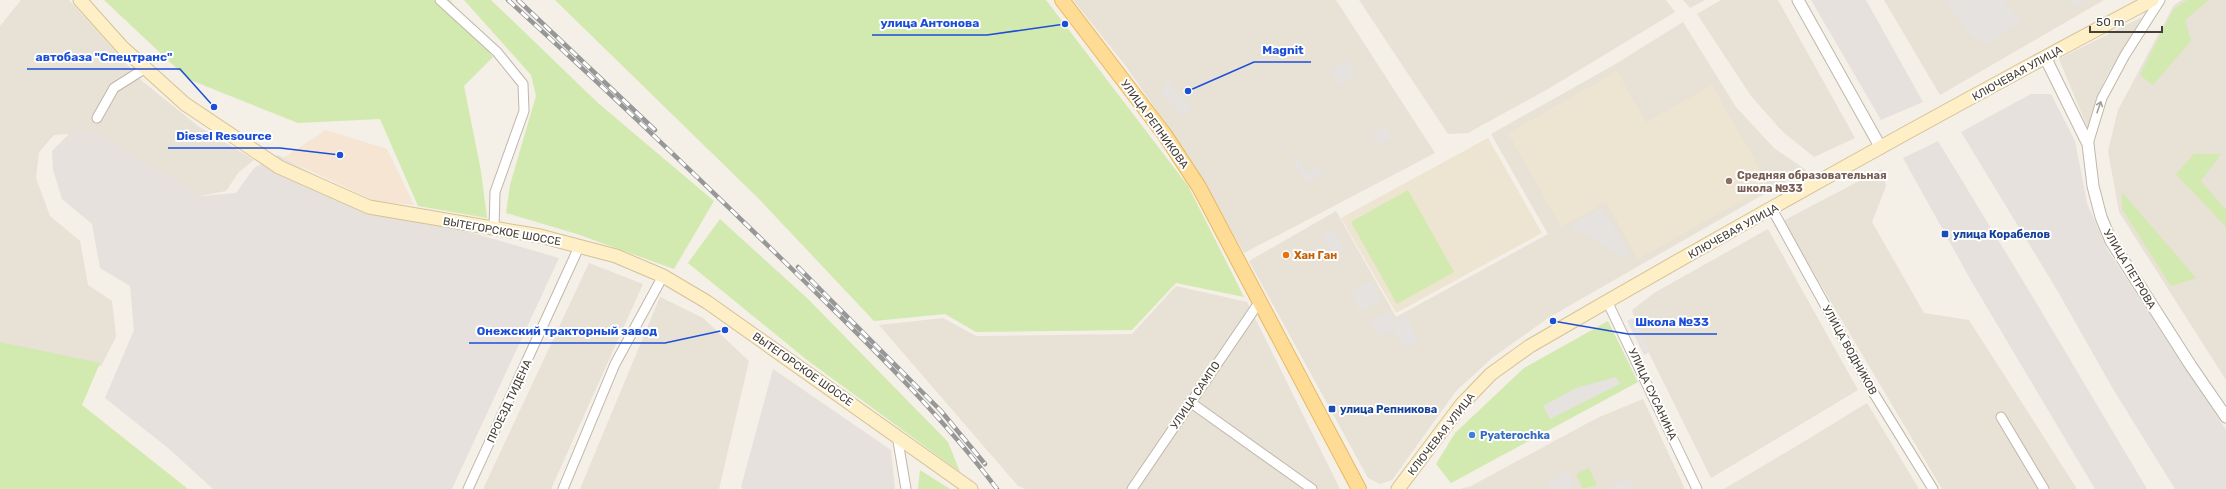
<svg xmlns="http://www.w3.org/2000/svg" width="2226" height="489" viewBox="0 0 2226 489" font-family="Rubik,sans-serif">
  <style>
    .residential { fill: #e8e1d5 }
    .commercial { fill: #f6e5d2 }
    .industrial { fill: #e6e1dc }
    .education { fill: #ede4d1 }
    .green { fill: #d2e9af }
    .parking { fill: #e5e2df }
    .lines { fill: none; stroke-linecap: round; stroke-linejoin: round }
    .minor-casing { stroke: #c0b7a9; stroke-width: 11 }
    .tertiary-casing { stroke: #c0b7a9; stroke-width: 13 }
    .secondary-casing { stroke: #d5c296; stroke-width: 15 }
    .primary-casing { stroke: #e7b962; stroke-width: 16 }
    .minor { stroke: #fff; stroke-width: 9 }
    .tertiary { stroke: #fff; stroke-width: 11 }
    .secondary { stroke: #ffefc6; stroke-width: 13 }
    .primary { stroke: #ffdc95; stroke-width: 14 }
    .rail-casing { stroke: #979797; stroke-width: 4.5 }
    .rail { stroke: #fff; stroke-width: 3; stroke-dasharray: 9; stroke-linecap: butt }
    .oneway { stroke: #a3a09a }
    .education-dot { fill: #8d6e63; stroke: #fff; stroke-width: 1.5 }
    .transit-dot { fill: #1a4fb4; stroke: #fff; stroke-width: 1.5 }
    .food-dot { fill: #e8710a; stroke: #fff; stroke-width: 1.5 }
    .shop-dot { fill: #3f7fe0; stroke: #fff; stroke-width: 1.5 }
    .labels { text-anchor: middle; stroke-width: 4; stroke-linejoin: round; paint-order: stroke }
    .street-label { font-size: 11px; fill: #474036; stroke: #fff }
    .education-label { font-size: 11px; font-weight: bold; fill: #785e54; stroke: #fff; text-anchor: start }
    .transit-label { font-size: 11px; font-weight: bold; fill: #164399; stroke: #fff; text-anchor: start }
    .food-label { font-size: 11px; font-weight: bold; fill: #c56008; stroke: #fff; text-anchor: start }
    .shop-label { font-size: 11px; font-weight: bold; fill: #366cbe; stroke: #fff; text-anchor: start }
    .leader { fill: none; stroke: #1d4ed8; stroke-width: 1.5 }
    .callout-dot { fill: #1d4ed8; stroke: #fff; stroke-width: 1.5 }
    .callout-label { font-size: 12px; text-anchor: middle; font-weight: bold; fill: #1d4ed8; stroke: #fff; stroke-width: 4; stroke-linejoin: round; paint-order: stroke }
  </style>
  <rect width="100%" height="100%" fill="#f4efe7"/>
  <path class="residential" d="M 21,0 L 69,0 L 142,81 L 198,126 L 254,160 L 239,172 L 226,191 L 199,196 L 108,140 L 82,133 L 54,135 L 39,152 L 36,178 L 50,216 L 80,241 L 88,285 L 112,301 L 116,337 L 101,366 L 0,345 L 0,26 Z
    M 1073,0 L 1336,0 L 1435,153 L 1244,253 L 1197,169 L 1125,65 Z
    M 1359,0 L 1666,0 L 1675,12 L 1548,89 L 1468,133 L 1448,134 Z
    M 1683,0 L 1705,0 L 1690,8 Z
    M 1721,0 L 1778,0 L 1855,138 L 1814,157 L 1783,132 L 1751,96 L 1697,14 Z
    M 1884,0 L 2104,0 L 1940,95 Z
    M 2182,0 L 2226,0 L 2226,380 L 2119,212 L 2108,151 L 2118,110 L 2174,5 Z
    M 2142,17 L 2106,77 L 2096,99 L 2088,129 L 2059,59 Z
    M 1683,22 L 1736,107 L 1774,148 L 1806,170 L 1548,318 L 1492,358 L 1456,391 L 1392,480 L 1380,484 L 1368,478 L 1249,261 L 1336,211 L 1396,317 L 1548,234 L 1491,134 L 1614,65 Z
    M 1882,169 L 1886,186 L 1872,222 L 1924,313 L 1969,320 L 2077,489 L 1942,489 L 1783,221 Z
    M 1768,229 L 1858,390 L 1711,478 L 1639,333 L 1632,310 L 1654,293 Z
    M 589,263 L 643,284 L 551,489 L 483,489 Z
    M 1176,286 L 1247,302 L 1340,489 L 1026,489 L 1018,486 L 879,325 L 943,318 L 976,336 L 1132,334 Z
    M 660,297 L 703,318 L 749,361 L 719,489 L 580,489 Z
    M 1643,399 L 1685,489 L 1460,489 L 1471,486 L 1597,418 Z
    M 1867,403 L 1919,489 L 1724,489 L 1800,444 Z"/>
  <path class="commercial" d="M 326,130 L 387,149 L 414,205 L 375,201 L 283,158 Z"/>
  <path class="industrial" d="M 1811,0 L 1866,0 L 1923,102 L 1881,120 Z
    M 2031,94 L 2051,94 L 2075,141 L 2087,203 L 2107,249 L 2226,430 L 2226,489 L 2175,489 L 2113,389 L 2057,290 L 1961,132 Z
    M 73,130 L 92,132 L 123,147 L 201,196 L 236,193 L 254,168 L 278,155 L 353,196 L 397,211 L 559,258 L 452,489 L 213,489 L 168,448 L 105,398 L 134,330 L 130,286 L 100,268 L 92,224 L 62,199 L 53,170 L 52,151 Z
    M 1938,141 L 2037,304 L 2147,489 L 2095,489 L 1973,284 L 1903,158 Z
    M 773,369 L 891,450 L 895,489 L 743,489 L 741,487 Z"/>
  <path class="education" d="M 1617,71 L 1646,122 L 1712,85 L 1769,185 L 1638,259 L 1606,202 L 1561,227 L 1508,133 Z
    M 1488,138 L 1542,233 L 1396,313 L 1341,218 Z"/>
  <path class="green" d="M 104,0 L 450,0 L 493,57 L 464,86 L 481,171 L 487,218 L 418,206 L 380,119 L 298,123 L 188,79 Z
    M 464,0 L 491,0 L 598,103 L 714,201 L 674,269 L 577,234 L 506,213 L 510,185 L 536,96 L 531,75 Z
    M 555,0 L 1046,0 L 1188,186 L 1244,297 L 1176,283 L 1132,330 L 976,332 L 945,314 L 874,321 L 759,199 Z
    M 2187,0 L 2209,0 L 2185,20 L 2191,41 L 2153,85 L 2140,75 L 2173,10 Z
    M 2194,154 L 2221,154 L 2201,181 L 2226,210 L 2226,227 L 2176,174 Z
    M 1408,190 L 1454,272 L 1397,304 L 1351,222 Z
    M 2122,192 L 2196,278 L 2171,286 L 2122,209 Z
    M 720,219 L 808,299 L 948,442 L 960,472 L 807,360 L 688,263 Z
    M 1608,321 L 1638,382 L 1451,483 L 1436,464 L 1455,433 L 1524,368 Z
    M 0,342 L 100,363 L 82,405 L 188,489 L 0,489 Z
    M 1589,468 L 1597,485 L 1583,489 L 1576,474 Z
    M 920,470 L 950,489 L 918,489 Z"/>
  <path class="parking" d="M 1944,0 L 2003,0 L 2022,22 L 1987,44 L 1972,37 Z
    M 2068,0 L 2088,0 L 2078,8 Z
    M 1347,59 L 1356,76 L 1339,86 L 1330,70 Z
    M 1169,81 L 1192,108 L 1182,116 L 1160,89 Z
    M 1385,125 L 1393,138 L 1379,145 L 1371,133 Z
    M 1296,155 L 1308,173 L 1319,166 L 1324,173 L 1307,184 L 1291,158 Z
    M 1603,208 L 1631,256 L 1626,259 L 1569,226 Z
    M 1334,230 L 1344,249 L 1332,256 L 1322,237 Z
    M 1371,281 L 1381,300 L 1360,312 L 1350,293 Z
    M 1388,311 L 1394,321 L 1405,315 L 1420,342 L 1404,350 L 1393,330 L 1380,337 L 1371,321 Z
    M 1634,318 L 1651,351 L 1644,355 L 1627,321 Z
    M 1616,377 L 1620,384 L 1550,419 L 1543,406 L 1576,388 Z
    M 1568,471 L 1574,482 L 1570,489 L 1550,489 L 1547,483 Z
    M 1629,477 L 1634,487 L 1630,489 L 1606,489 Z"/>
  <g class="lines">
    <g class="minor-casing">
      <path id="minor" d="M 440,0 L 497,52 L 523,84 L 524,111 L 495,192 L 494,229
        M 97,118 L 114,88 L 144,69
        M 2088,144 L 2102,98 L 2125,55 L 2160,0
        M 1772,209 L 1873,392 L 1933,489
        M 1607,301 L 1697,489
        M 1190,402 L 1312,489
        M 2001,417 L 2044,489
        M 897,435 L 906,489
        M 468,489 L 579,247
        M 563,489 L 615,364 L 663,276
        M 1132,489 L 1260,301"/>
    </g>
    <g class="tertiary-casing">
      <path id="tertiary" d="M 1798,0 L 1881,148
        M 2045,57 L 2088,144 L 2093,186 L 2101,217 L 2111,241 L 2191,366 L 2226,417"/>
    </g>
    <g class="secondary-casing">
      <path id="secondary" d="M 80,0 L 122,47 L 185,104 L 279,167 L 369,207 L 540,236 L 616,256 L 663,276 L 707,302 L 971,489
        M 1398,489 L 1462,404 L 1491,374 L 1530,346 C 1735,227 1943,111 2152,0"/>
    </g>
    <g class="primary-casing">
      <path id="primary" d="M 1062,0 L 1165,135 L 1199,187 L 1359,489"/>
    </g>
    <use href="#minor" class="minor"/>
    <use href="#tertiary" class="tertiary"/>
    <use href="#secondary" class="secondary"/>
    <use href="#primary" class="primary"/>
    <g class="rail-casing">
      <path id="rail" d="M 508,0 C 606,89 701,180 796,273 C 866,342 938,411 997,489
        M 518,0 L 655,130
        M 798,267 L 941,411 L 985,464"/>
    </g>
    <use href="#rail" class="rail"/>
  </g>
  <defs><path id="oneway-shaft" d="M-6 0H5M1.5-3L5.5 0L1.5 3" fill="none" stroke-width="1.6" stroke-linecap="round" stroke-linejoin="round"/></defs>
  <use class="oneway" href="#oneway-shaft" transform="translate(2099 107) rotate(-71)"/>
  <circle class="education-dot" cx="1729" cy="181" r="4"/>
  <g class="transit-dot">
    <rect x="1941" y="230" width="8" height="8" rx="2"/>
    <rect x="1328" y="405" width="8" height="8" rx="2"/>
  </g>
  <circle class="food-dot" cx="1286" cy="255" r="4"/>
  <circle class="shop-dot" cx="1472" cy="435" r="4"/>
  <g class="labels">
    <g class="street-label">
      <text transform="translate(2017 73) rotate(-29)" y="4">КЛЮЧЕВАЯ УЛИЦА</text>
      <text transform="translate(1155 124) rotate(54)" y="4">УЛИЦА РЕПНИКОВА</text>
      <text transform="translate(502 231) rotate(10)" y="4">ВЫТЕГОРСКОЕ ШОССЕ</text>
      <text transform="translate(1733 231) rotate(-29)" y="4">КЛЮЧЕВАЯ УЛИЦА</text>
      <text transform="translate(2130 269) rotate(59)" y="4">УЛИЦА ПЕТРОВА</text>
      <text transform="translate(1850 350) rotate(61)" y="4">УЛИЦА ВОДНИКОВ</text>
      <text transform="translate(803 369) rotate(35)" y="4">ВЫТЕГОРСКОЕ ШОССЕ</text>
      <text transform="translate(1653 394) rotate(65)" y="4">УЛИЦА СУСАНИНА</text>
      <text transform="translate(1195 395) rotate(-56)" y="4">УЛИЦА САМПО</text>
      <text transform="translate(509 401) rotate(-65)" y="4">ПРОЕЗД ТИДЕНА</text>
      <text transform="translate(1441 434) rotate(-52)" y="4">КЛЮЧЕВАЯ УЛИЦА</text>
    </g>
    <g class="education-label">
      <text x="1737" y="179">Средняя образовательная<tspan x="1737" dy="13">школа №33</tspan></text>
    </g>
    <g class="transit-label">
      <text x="1953" y="238">улица Корабелов</text>
      <text x="1340" y="413">улица Репникова</text>
    </g>
    <g class="food-label">
      <text x="1294" y="259">Хан Ган</text>
    </g>
    <g class="shop-label">
      <text x="1480" y="439">Pyaterochka</text>
    </g>
  </g>
  <path class="leader" d="M1065 24L987 35H872M1188 91L1254 62H1311M214 107L180 69H27M340 155L280 148H168M1553 321L1628 334H1717M725 330L665 343H469"/>
  <g class="callout-dot">
    <circle cx="1065" cy="24" r="4"/>
    <circle cx="1188" cy="91" r="4"/>
    <circle cx="214" cy="107" r="4"/>
    <circle cx="340" cy="155" r="4"/>
    <circle cx="1553" cy="321" r="4"/>
    <circle cx="725" cy="330" r="4"/>
  </g>
  <g class="callout-label">
    <text x="930" y="27">улица Антонова</text>
    <text x="1283" y="54">Magnit</text>
    <text x="104" y="61">автобаза "Спецтранс"</text>
    <text x="224" y="140">Diesel Resource</text>
    <text x="1672" y="326">Школа №33</text>
    <text x="567" y="335">Онежский тракторный завод</text>
  </g>
  <path d="M2090 26v6h72v-6" fill="none" stroke="#474036" stroke-width="2"/>
  <text x="2096" y="26" font-size="12" fill="#474036" stroke="#ffffff" stroke-width="3" paint-order="stroke">50 m</text>
</svg>
